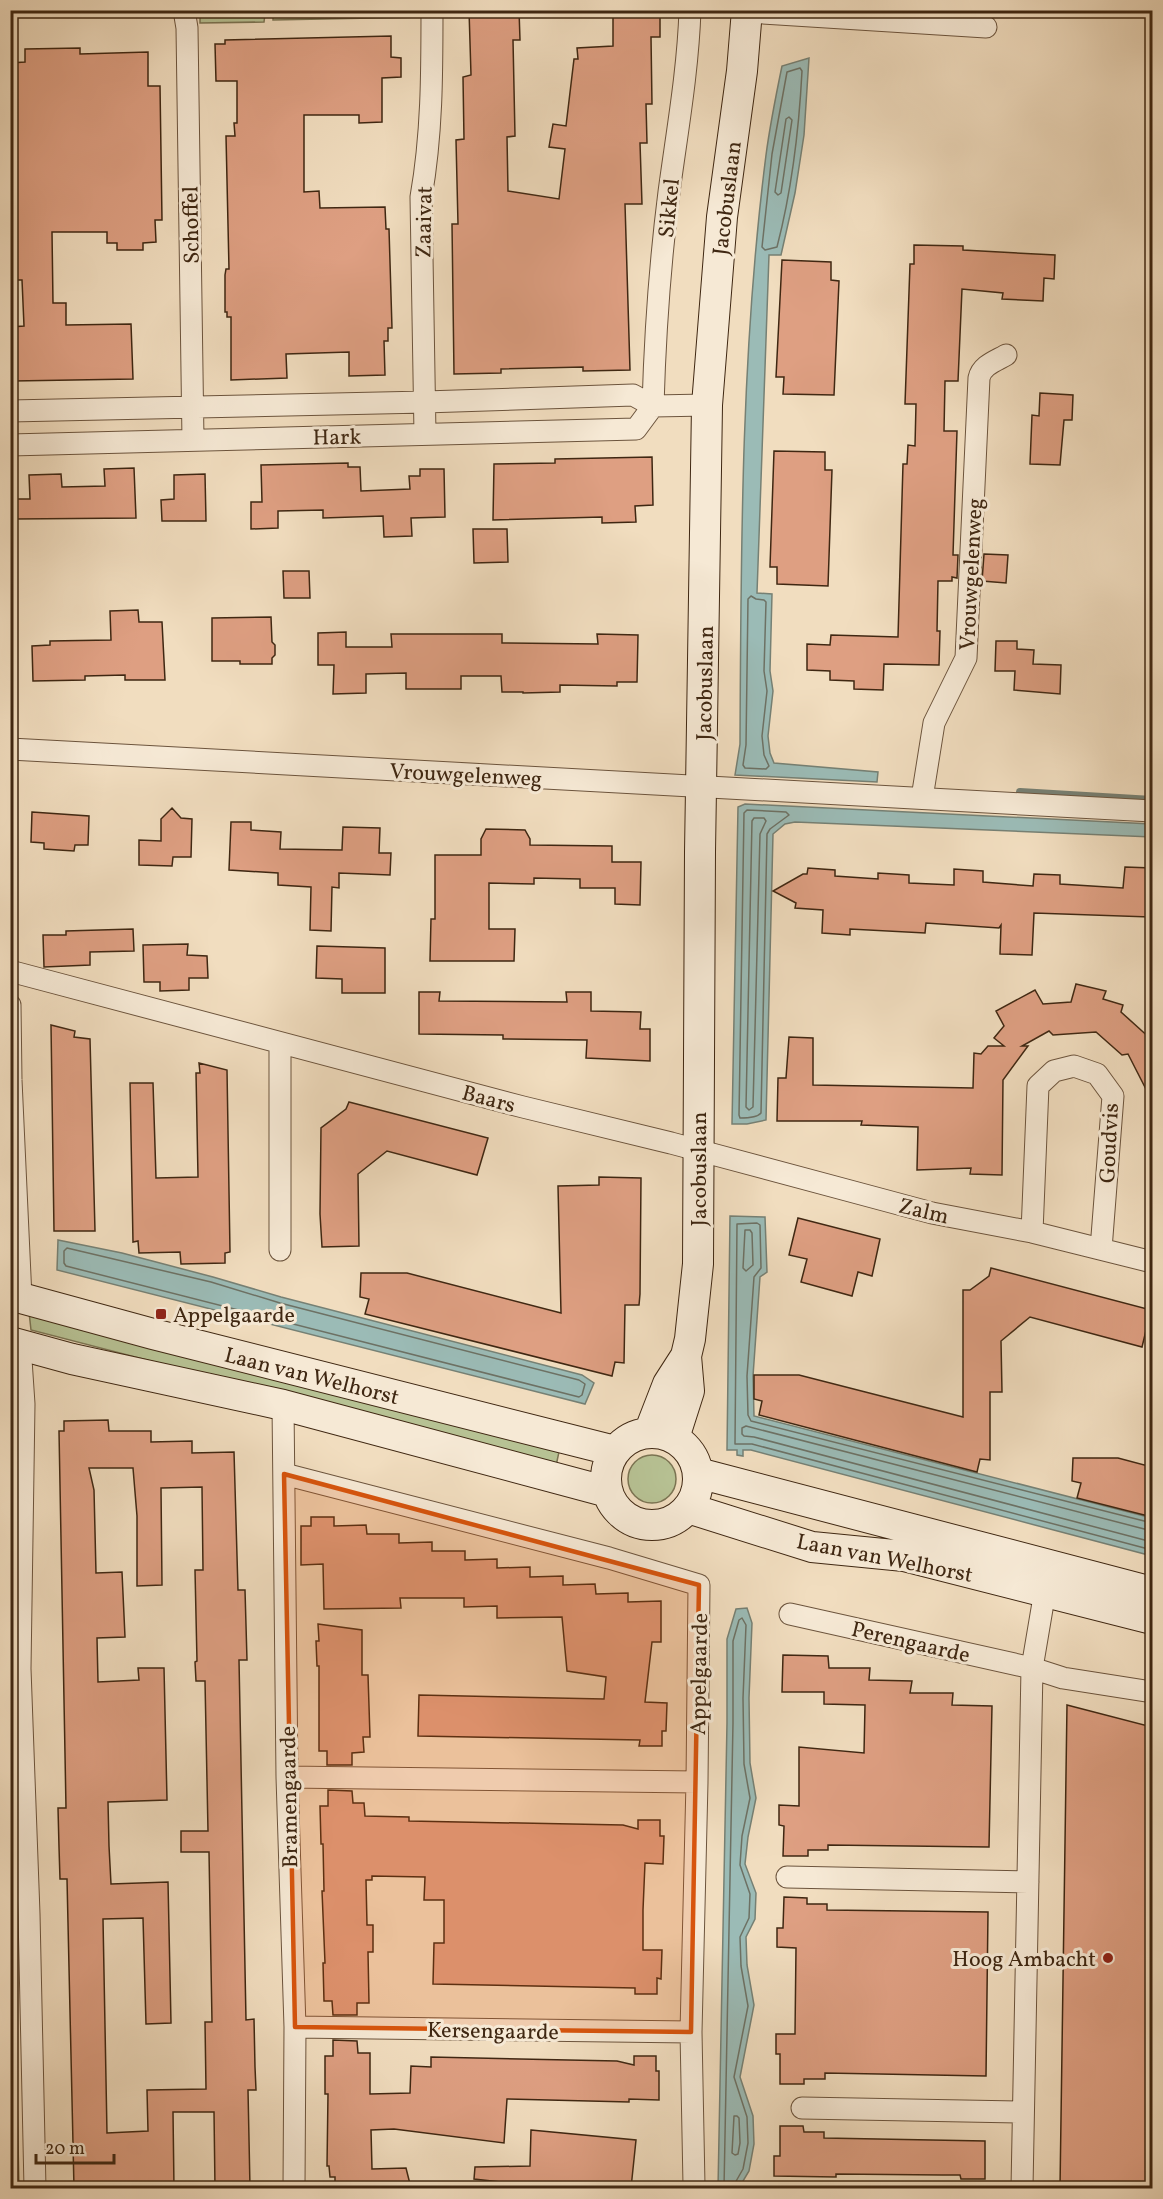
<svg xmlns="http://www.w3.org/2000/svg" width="1163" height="2199" viewBox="0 0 1163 2199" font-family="Vollkorn,serif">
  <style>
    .green { fill: #b7c294; stroke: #7b7453; stroke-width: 1.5 }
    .water { fill: #9bbbb6; stroke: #768074; stroke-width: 1.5 }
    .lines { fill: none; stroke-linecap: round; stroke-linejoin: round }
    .shore { stroke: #6d7164; stroke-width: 1.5 }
    .stream { stroke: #768074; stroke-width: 8 }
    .building { fill: #de9f82; stroke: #3f2712; stroke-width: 1.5; fill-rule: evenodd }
    .street-casing { stroke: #6c543d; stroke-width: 23 }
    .secondary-casing { stroke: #3f2712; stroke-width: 32 }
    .street { stroke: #f6e9d5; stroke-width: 21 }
    .secondary { stroke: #f6e9d5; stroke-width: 30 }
    .marked { fill: #d7540d; fill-opacity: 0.2; stroke: #d7540d; stroke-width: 4.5; stroke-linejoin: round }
    .poi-dot { fill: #8f2418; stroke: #f6e9d5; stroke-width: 2 }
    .labels { text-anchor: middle; stroke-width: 6; stroke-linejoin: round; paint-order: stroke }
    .street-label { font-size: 22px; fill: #3f2712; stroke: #f6e9d5 }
    .poi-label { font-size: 22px; fill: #3f2712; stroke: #f6e9d5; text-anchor: start }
  </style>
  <rect width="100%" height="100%" fill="#f1ddbf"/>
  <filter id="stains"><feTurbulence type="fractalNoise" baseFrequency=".00333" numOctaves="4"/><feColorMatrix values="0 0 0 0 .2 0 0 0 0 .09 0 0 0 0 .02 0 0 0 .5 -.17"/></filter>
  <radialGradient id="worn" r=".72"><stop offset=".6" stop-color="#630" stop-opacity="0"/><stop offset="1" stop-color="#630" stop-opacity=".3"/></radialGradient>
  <path class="green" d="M 278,10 L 423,10 L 423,17 L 273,20 L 273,12 Z
    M 200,11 L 262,11 L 265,14 L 264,22 L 200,23 Z
    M 29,1312 L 560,1447 L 556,1466 L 31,1330 Z
    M628 1479a24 24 0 1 1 48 0a24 24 0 1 1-48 0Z
    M 13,1916 L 19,2188 L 10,2188 L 10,1917 Z"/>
  <path class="water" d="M 809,58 L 804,135 L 795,193 L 781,255 L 769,255 L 757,593 L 772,594 L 770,671 L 773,691 L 768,736 L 770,753 L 774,763 L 878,772 L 877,782 L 735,775 L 740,744 C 741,548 741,350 766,155 C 770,125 776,95 782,66 Z
    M 745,804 L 1152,824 L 1152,837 L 795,822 L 785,824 L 773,834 L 766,1120 L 747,1124 L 732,1124 L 738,807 Z
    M 730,1216 L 765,1217 L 767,1272 L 760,1277 L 753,1376 L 754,1416 L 1152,1518 L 1152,1556 L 751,1450 L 743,1450 L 743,1456 L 737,1455 L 737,1450 L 727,1450 Z
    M 58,1240 L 122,1253 L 213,1277 L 281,1297 L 582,1375 L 594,1383 L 585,1404 L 57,1270 Z
    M 747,1608 L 752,1623 L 749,1698 L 750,1763 L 756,1798 L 748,1837 L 745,1864 L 756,1893 L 755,1919 L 746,1937 L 747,1965 L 754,2005 L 740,2077 L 753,2116 L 754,2144 L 749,2171 L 740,2186 L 741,2188 L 718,2188 L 727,1723 L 727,1639 L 736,1609 Z"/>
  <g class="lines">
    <path class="shore" d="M 800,68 L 802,71 C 799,130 792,189 777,247 L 765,250 L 762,247 L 772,154 L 787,72 Z
      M 789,117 L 792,120 L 781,193 L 778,195 L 775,192 L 786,119 Z
      M 751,596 L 756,599 L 764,600 L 766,602 L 764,671 L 767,691 L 762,736 L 764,755 L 769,766 L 766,769 L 745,768 L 743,765 L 746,745 L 748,599 Z
      M 747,810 L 786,812 L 789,815 L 770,829 L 767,834 L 761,1113 C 757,1118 746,1118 740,1118 L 739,1115 L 744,813 Z
      M 754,818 L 764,818 L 766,821 L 760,834 L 753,1107 L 749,1110 L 746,1107 L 752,821 Z
      M 745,1230 L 750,1230 L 752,1233 L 753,1265 L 746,1271 L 743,1268 Z
      M 67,1248 L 211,1282 L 280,1303 L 579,1380 L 585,1384 L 582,1395 L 579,1397 L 66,1266 L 64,1263 L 64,1251 Z
      M 1152,1523 L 751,1421 L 748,1415 L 747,1376 L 754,1277 L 761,1268 L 760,1225 L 757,1223 L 737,1224 L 735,1444 L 752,1444 L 1152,1550
      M 1152,1531 L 746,1426 L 742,1428 L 742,1434 L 744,1436 L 754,1437 L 1152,1542
      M 734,2116 L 737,2116 L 739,2118 L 740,2143 L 738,2154 L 735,2155 L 732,2153 Z
      M 724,2188 L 733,1723 L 733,1641 L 739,1620 L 742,1618 L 746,1625 L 743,1698 L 744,1764 L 750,1798 L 742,1836 L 740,1865 L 750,1894 L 749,1918 L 740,1937 L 741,1966 L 748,2006 L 734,2077 L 747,2117 L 748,2143 L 743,2169 L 735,2183 L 735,2188"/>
    <path class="stream" d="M 1020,792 L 1152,800"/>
  </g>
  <path class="building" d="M 469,10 L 519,10 L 520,40 L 513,40 L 515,136 L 507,137 L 508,191 L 559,199 L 565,149 L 549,147 L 553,124 L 566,126 L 574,59 L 578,59 L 577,48 L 613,46 L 613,10 L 660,10 L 660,37 L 651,37 L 652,104 L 646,104 L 647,143 L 640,143 L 642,204 L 625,204 L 630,370 L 583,371 L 583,367 L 501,369 L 501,373 L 454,374 L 452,224 L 458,224 L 456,140 L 464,139 L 463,77 L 471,75 Z
    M 391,36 L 391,57 L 401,58 L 401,77 L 382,78 L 382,122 L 359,123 L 359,115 L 304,115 L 304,192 L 319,191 L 320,208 L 385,207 L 386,229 L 389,229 L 392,328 L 388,328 L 388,341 L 384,341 L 385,375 L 349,376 L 349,352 L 286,354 L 287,378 L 231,380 L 231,317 L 227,317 L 227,312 L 225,312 L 225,275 L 226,269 L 229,269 L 226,136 L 235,136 L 234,123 L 237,123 L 237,81 L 216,81 L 215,44 L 225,44 L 225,40 Z
    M 80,48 L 80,54 L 148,52 L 148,86 L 160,86 L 162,220 L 155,220 L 156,242 L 143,243 L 143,250 L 117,250 L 117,243 L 107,243 L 107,232 L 52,232 L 53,303 L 66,303 L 66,325 L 131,324 L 133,379 L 13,381 L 13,373 L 10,373 L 10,327 L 24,326 L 22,280 L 10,280 L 10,63 L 25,62 L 25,49 Z
    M 914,245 L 963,246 L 963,250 L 1055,255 L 1054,279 L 1044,278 L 1043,301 L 1002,299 L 1003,293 L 962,289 L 958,381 L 945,381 L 944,431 L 957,431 L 953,555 L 958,555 L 957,578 L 952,577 L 952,581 L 938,581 L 937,631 L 940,631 L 939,665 L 884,664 L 883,690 L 854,689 L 854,681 L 830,680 L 830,671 L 807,670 L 807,644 L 830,645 L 831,635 L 898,637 L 903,464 L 907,464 L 908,445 L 915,446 L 916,404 L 905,404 L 910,264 L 914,264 Z
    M 782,260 L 831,262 L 831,280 L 839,281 L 834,395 L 783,394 L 784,377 L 776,377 Z
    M 1040,393 L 1073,395 L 1072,420 L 1064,420 L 1060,465 L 1030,464 L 1032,415 L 1039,416 Z
    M 774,451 L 825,452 L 825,470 L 832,470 L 828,586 L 777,584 L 777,567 L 770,567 Z
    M 652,457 L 653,505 L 635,506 L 636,522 L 602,523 L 602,517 L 493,520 L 494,464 L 555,463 L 555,459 Z
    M 348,463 L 348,467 L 360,467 L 361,491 L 410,489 L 409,476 L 420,476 L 420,469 L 444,469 L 445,517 L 411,518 L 412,536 L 384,537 L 383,516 L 323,518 L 323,510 L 278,511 L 278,528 L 251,529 L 251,502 L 262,502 L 261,465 Z
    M 134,468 L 136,518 L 15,519 L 15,499 L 30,499 L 29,475 L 61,474 L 62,487 L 105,486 L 104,469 Z
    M 205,474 L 206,521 L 162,521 L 161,500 L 174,499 L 174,475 Z
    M 473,529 L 507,529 L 508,562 L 474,563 Z
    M 984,554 L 1008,555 L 1006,583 L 982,581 Z
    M 283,571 L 309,571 L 310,598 L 284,598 Z
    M 138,610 L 139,622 L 162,622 L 165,680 L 125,680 L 125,675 L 85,676 L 85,680 L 33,681 L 32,646 L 50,645 L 50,641 L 111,640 L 110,611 Z
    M 271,617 L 272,642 L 275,645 L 275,655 L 272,658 L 272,664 L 240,664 L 240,661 L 212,661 L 212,618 Z
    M 346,632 L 346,647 L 392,647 L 391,634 L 502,634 L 502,643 L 598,644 L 597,634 L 638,635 L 637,682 L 617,682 L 617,686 L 560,685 L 560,692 L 523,693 L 523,692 L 502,692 L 501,676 L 461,676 L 461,689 L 406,689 L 406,673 L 366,674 L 366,693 L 333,694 L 334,665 L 318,665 L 318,633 Z
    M 996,641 L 1017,641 L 1017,649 L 1034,650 L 1033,664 L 1061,665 L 1060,694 L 1014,690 L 1015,671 L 995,671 Z
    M 172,808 L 181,818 L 192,819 L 191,857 L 173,857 L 172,866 L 139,865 L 139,840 L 161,841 L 161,819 Z
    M 32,812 L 89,816 L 88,845 L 75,845 L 74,851 L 44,849 L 44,843 L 31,842 Z
    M 231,822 L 251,822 L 251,830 L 281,832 L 280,849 L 342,850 L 343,827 L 380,828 L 379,853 L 391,853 L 390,875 L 339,873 L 339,888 L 332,887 L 331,931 L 310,930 L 311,887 L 278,885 L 278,873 L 229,870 Z
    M 486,829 L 525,830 L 530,839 L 530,845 L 612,846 L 612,862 L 641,862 L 640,905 L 615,904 L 615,888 L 580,888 L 580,879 L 534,878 L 534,884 L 489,883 L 489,929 L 515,929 L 514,961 L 430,961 L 431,919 L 435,919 L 435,855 L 481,855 L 481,839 Z
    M 1125,867 L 1152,868 L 1150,917 L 1034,913 L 1032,955 L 1000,954 L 1001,925 L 999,928 L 926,923 L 925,933 L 850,929 L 850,935 L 822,933 L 823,910 L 795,908 L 796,903 L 773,891 L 803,874 L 807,874 L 808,868 L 835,870 L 835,876 L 878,879 L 878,873 L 909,875 L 909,883 L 954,885 L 954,869 L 983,871 L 983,882 L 1033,886 L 1034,874 L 1060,875 L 1060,884 L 1123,888 Z
    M 133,929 L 134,951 L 90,952 L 90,965 L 44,967 L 43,935 L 66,935 L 66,931 Z
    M 188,944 L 187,955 L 207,956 L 208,978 L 189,978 L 189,990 L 160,991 L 160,982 L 144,982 L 143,945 Z
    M 317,946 L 385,948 L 385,993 L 342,993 L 342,979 L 316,978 Z
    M 1076,984 L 1106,991 L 1103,999 L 1123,1005 L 1121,1012 L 1152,1040 L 1152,1101 L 1128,1054 L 1122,1055 L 1096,1032 L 1053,1035 L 1049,1031 L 1022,1046 L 1028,1046 L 1003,1080 L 1002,1175 L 970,1174 L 971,1168 L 917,1170 L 918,1127 L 861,1125 L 862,1121 L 777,1121 L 778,1078 L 786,1078 L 789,1037 L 813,1038 L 813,1085 L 973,1088 L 974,1053 L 981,1054 L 988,1046 L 1004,1046 L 994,1038 L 1004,1026 L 996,1011 L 1035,990 L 1043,1004 L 1071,1002 Z
    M 419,992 L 440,992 L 439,1001 L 567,1002 L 566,992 L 591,992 L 591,1011 L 641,1012 L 640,1029 L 650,1029 L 650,1061 L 586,1058 L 587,1040 L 503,1039 L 503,1035 L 419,1034 Z
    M 51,1025 L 75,1031 L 74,1037 L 90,1039 L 95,1231 L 54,1231 Z
    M 199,1063 L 227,1070 L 230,1252 L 225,1253 L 225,1263 L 181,1264 L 180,1252 L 139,1253 L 138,1241 L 133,1242 L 130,1083 L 153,1083 L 156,1178 L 198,1177 L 196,1073 L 200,1073 Z
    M 349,1102 L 488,1138 L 477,1175 L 387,1151 L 358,1174 L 359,1246 L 322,1247 L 320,1214 L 321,1128 L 346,1109 Z
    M 599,1177 L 641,1178 L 640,1294 L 639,1305 L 625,1305 L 624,1363 L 615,1362 L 612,1376 L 365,1314 L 369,1299 L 360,1297 L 361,1273 L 407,1273 L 561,1313 L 558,1186 L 599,1185 Z
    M 798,1218 L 880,1239 L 872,1276 L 858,1272 L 852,1296 L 801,1282 L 807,1259 L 789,1255 Z
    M 991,1268 L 1151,1310 L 1142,1347 L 1030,1317 L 1001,1341 L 1002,1392 L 990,1392 L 990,1460 L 980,1459 L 977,1472 L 759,1415 L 762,1401 L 754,1399 L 754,1375 L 799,1375 L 963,1417 L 963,1290 L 970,1290 L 989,1276 Z
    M 108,1420 L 109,1431 L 151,1431 L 151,1442 L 192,1441 L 192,1453 L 234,1452 L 238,1590 L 245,1590 L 247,1660 L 239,1660 L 246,2020 L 254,2019 L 255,2067 L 256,2090 L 248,2090 L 250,2188 L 215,2188 L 214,2112 L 173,2112 L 174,2188 L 74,2188 L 67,1879 L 60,1879 L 59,1847 L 58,1808 L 66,1808 L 59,1431 L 64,1431 L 64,1421 ZM 89,1468 L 133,1468 L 137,1516 L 137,1586 L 162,1585 L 161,1488 L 202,1487 L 203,1570 L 195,1570 L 197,1661 L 195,1662 L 196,1681 L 205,1681 L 208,1831 L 181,1831 L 181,1852 L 209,1852 L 212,2022 L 205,2022 L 206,2089 L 147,2090 L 148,2131 L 107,2133 L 103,1919 L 143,1918 L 146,2024 L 171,2023 L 168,1882 L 111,1884 L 109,1846 L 108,1802 L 167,1800 L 164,1668 L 138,1668 L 139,1680 L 98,1682 L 97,1638 L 125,1637 L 122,1572 L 96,1573 L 94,1490 Z
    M 1073,1458 L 1118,1458 L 1152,1467 L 1152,1517 L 1077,1498 L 1081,1483 L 1072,1481 Z
    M 311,1517 L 334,1517 L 334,1526 L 366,1525 L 367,1534 L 399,1534 L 399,1543 L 432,1542 L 432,1551 L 465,1551 L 465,1560 L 497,1559 L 497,1568 L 530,1567 L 530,1577 L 563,1576 L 563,1585 L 595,1584 L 596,1594 L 628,1593 L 628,1602 L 661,1601 L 661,1642 L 652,1642 L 645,1702 L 667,1703 L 666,1731 L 662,1731 L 662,1746 L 639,1746 L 640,1740 L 418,1736 L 419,1695 L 604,1699 L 606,1677 L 567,1671 L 562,1617 L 497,1618 L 497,1606 L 464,1607 L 464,1598 L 400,1598 L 401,1608 L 324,1609 L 323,1564 L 301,1565 L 301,1526 L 311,1526 Z
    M 318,1624 L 362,1630 L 362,1675 L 368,1675 L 370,1737 L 363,1737 L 364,1752 L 352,1753 L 352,1765 L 327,1765 L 327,1751 L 319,1751 L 319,1666 L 317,1666 L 316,1641 L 319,1641 Z
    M 783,1655 L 828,1656 L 829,1668 L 870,1668 L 869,1680 L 912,1681 L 910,1693 L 953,1693 L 952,1705 L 992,1706 L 989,1847 L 828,1845 L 828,1850 L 808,1850 L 808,1856 L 783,1856 L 784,1826 L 779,1825 L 779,1805 L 799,1806 L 799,1747 L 864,1753 L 865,1705 L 824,1704 L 824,1692 L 782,1692 Z
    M 1067,1705 L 1152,1727 L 1152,2188 L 1060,2188 Z
    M 328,1790 L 352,1791 L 353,1803 L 364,1803 L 365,1816 L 409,1817 L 409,1821 L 623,1825 L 638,1829 L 638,1820 L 660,1820 L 660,1836 L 664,1836 L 663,1864 L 645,1863 L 643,1910 L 643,1950 L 662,1950 L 661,1979 L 657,1978 L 657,1994 L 635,1994 L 635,1988 L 433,1984 L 434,1943 L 444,1943 L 444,1900 L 424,1900 L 425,1877 L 372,1876 L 372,1880 L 366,1880 L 367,1925 L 373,1925 L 373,1952 L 368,1952 L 369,2003 L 357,2003 L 357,2015 L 333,2015 L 332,2001 L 324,2001 L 323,1963 L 325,1963 L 322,1891 L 324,1891 L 323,1844 L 321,1844 L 320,1806 L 328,1806 Z
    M 784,1897 L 807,1898 L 807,1904 L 827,1904 L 827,1910 L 988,1912 L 986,2076 L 825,2073 L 825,2079 L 804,2079 L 804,2084 L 780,2084 L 780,2054 L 776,2054 L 776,2034 L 795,2034 L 796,1948 L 777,1947 L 777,1928 L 783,1928 Z
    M 333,2040 L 357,2041 L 358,2053 L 370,2053 L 370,2094 L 410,2093 L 411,2066 L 431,2067 L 431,2057 L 617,2061 L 634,2065 L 634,2056 L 656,2056 L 656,2071 L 659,2071 L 659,2100 L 629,2099 L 629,2102 L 507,2099 L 504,2143 L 394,2129 L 371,2130 L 372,2169 L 406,2168 L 411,2188 L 335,2188 L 335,2177 L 330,2177 L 329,2166 L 327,2166 L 328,2094 L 325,2094 L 325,2056 L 333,2056 Z
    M 780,2126 L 803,2126 L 804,2132 L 824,2132 L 824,2138 L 985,2141 L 985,2179 L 961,2179 L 960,2175 L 942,2175 L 836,2174 L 836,2177 L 774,2176 L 774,2156 L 780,2156 Z
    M 531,2130 L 636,2140 L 631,2188 L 555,2188 L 474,2179 L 475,2167 L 530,2166 Z"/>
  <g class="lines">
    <g class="street-casing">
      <path id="street" d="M 184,10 L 187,28 L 193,440
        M 747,12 L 986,27
        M 653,406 C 655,335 660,263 669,192 C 677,132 688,71 690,10
        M 10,411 L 425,402 L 633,395 L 653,406 L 707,405
        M 425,434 L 421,197 C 432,135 432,73 432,10
        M 10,445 L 636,429 L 653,406
        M 10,749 L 1152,811
        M 922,798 L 934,723 L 966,658 L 979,378 C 982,365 996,361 1006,355
        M 10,971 L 523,1107 L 671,1143 L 932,1213 L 1032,1232 L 1152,1262
        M 10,1005 L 11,1080 L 21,1298
        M 280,1044 L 280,1250
        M 1032,1232 L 1038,1086 L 1054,1071 L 1074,1066 L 1097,1074 L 1113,1096 L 1101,1249
        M 20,1345 L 24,1404 L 20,1669 L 29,1914 L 35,2188
        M 283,1405 L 287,1777 L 295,2027 L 294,2188
        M 284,1474 L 609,1558 L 699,1585 L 697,1782 L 287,1777
        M 790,1614 L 1032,1668 L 1063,1678 L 1152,1692
        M 787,1877 L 1028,1882
        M 295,2027 L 691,2032
        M 802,2108 L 1023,2112
        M 694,2185 L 691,2032 L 697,1782
        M 1022,2188 L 1032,1668 L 1045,1591"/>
    </g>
    <g class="secondary-casing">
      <path id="secondary" d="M 10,1295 L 153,1334 L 615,1451
        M 10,1342 L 72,1359 L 283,1405 L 608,1492
        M 649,1433 L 668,1384 L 686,1356
        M606 1479a46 46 0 1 1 92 0a46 46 0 1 1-92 0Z
        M 674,1438 L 689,1391 L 686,1356 L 690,1339 L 698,1264 L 700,852 L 707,405 L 722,217 L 742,71 L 747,10
        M 698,1473 L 1152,1592
        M 688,1508 L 812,1547 L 904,1556 L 1152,1619"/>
    </g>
    <use href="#street" class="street"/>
    <use href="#secondary" class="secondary"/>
  </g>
  <path class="marked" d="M 284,1474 L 699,1585 L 691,2032 L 295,2027 Z"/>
  <g class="poi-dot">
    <rect x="155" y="1308" width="12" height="12" rx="3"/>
    <circle cx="1108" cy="1958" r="6"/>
  </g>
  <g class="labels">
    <g class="street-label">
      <text transform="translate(726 198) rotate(-83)" y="8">Jacobuslaan</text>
      <text transform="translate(668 208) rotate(-84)" y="8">Sikkel</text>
      <text transform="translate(423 222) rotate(-89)" y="8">Zaaivat</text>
      <text transform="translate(190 225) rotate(-91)" y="8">Schoffel</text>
      <text transform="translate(337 436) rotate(-1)" y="8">Hark</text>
      <text transform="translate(970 574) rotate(-87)" y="8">Vrouwgelenweg</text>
      <text transform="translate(704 683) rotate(-89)" y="8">Jacobuslaan</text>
      <text transform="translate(466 774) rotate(3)" y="8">Vrouwgelenweg</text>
      <text transform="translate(489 1098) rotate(15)" y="8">Baars</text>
      <text transform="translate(1108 1143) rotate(-87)" y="8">Goudvis</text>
      <text transform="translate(698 1169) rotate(-90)" y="8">Jacobuslaan</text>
      <text transform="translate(924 1210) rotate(13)" y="8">Zalm</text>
      <text transform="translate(312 1375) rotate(14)" y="8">Laan van Welhorst</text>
      <text transform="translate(885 1557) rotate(11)" y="8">Laan van Welhorst</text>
      <text transform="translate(911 1641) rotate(13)" y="8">Perengaarde</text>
      <text transform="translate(698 1674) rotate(-89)" y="8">Appelgaarde</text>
      <text transform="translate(288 1797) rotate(-91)" y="8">Bramengaarde</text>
      <text transform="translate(493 2030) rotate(1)" y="8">Kersengaarde</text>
    </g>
    <g class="poi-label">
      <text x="173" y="1322">Appelgaarde</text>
      <text x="1096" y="1966" text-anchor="end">Hoog Ambacht</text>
    </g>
  </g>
  <rect width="1163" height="2199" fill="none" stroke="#f1ddbf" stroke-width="36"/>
  <rect x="12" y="12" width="1139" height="2175" fill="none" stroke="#3f2712" stroke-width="3"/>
  <rect x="18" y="18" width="1127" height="2163" fill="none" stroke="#3f2712" stroke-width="1.5"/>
  <path d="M36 2154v9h78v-9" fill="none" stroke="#3f2712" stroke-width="3"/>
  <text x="45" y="2154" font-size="18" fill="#3f2712" stroke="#f6e9d5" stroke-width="4.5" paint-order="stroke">20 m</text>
  <rect width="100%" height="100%" filter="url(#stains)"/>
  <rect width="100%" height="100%" fill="url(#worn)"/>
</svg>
